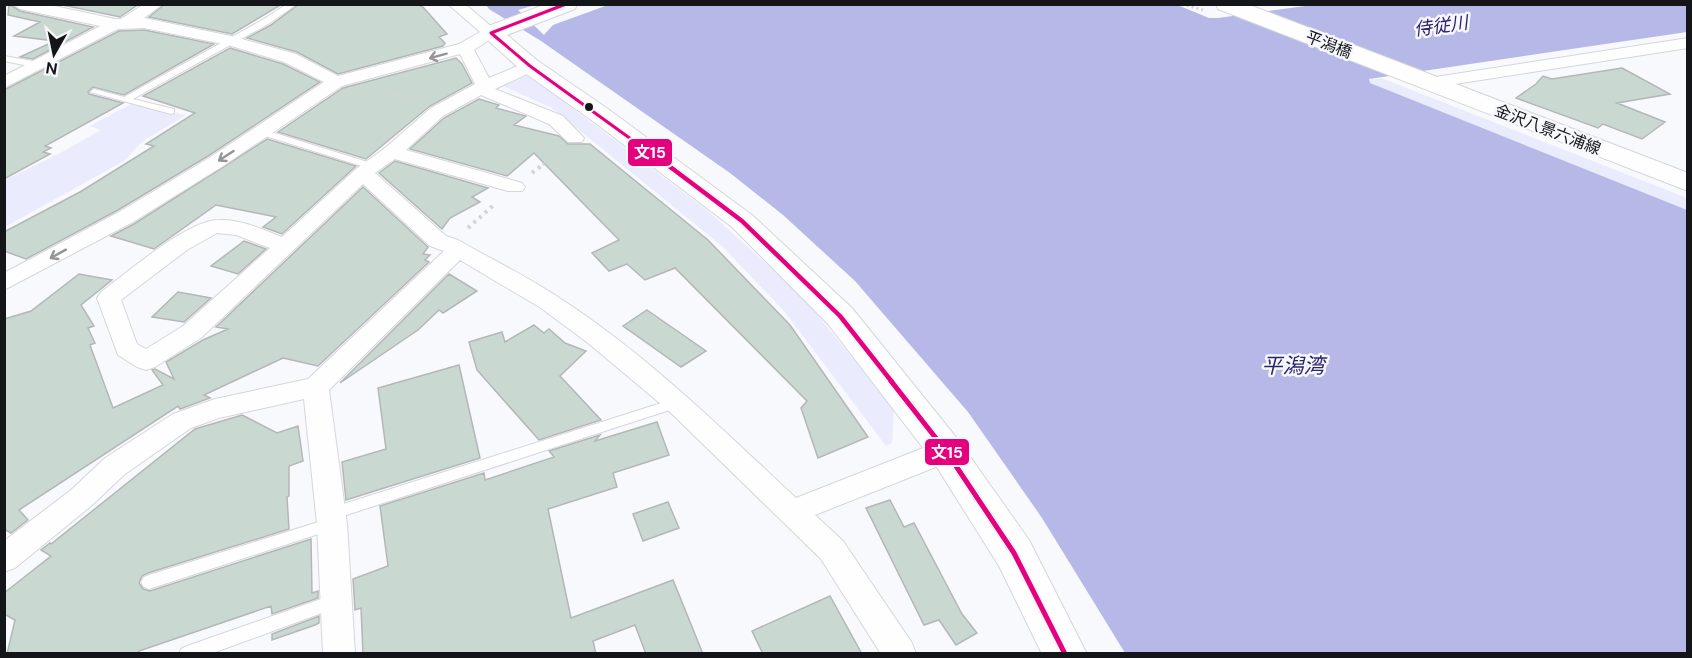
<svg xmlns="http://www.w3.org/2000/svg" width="1692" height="658" viewBox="0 0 1692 658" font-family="'DM Sans','Noto Sans JP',sans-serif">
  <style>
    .green { fill: #eaecfd }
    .water { fill: #b6b9e8 }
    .pier { fill: #f8f9fc }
    .building { fill: #c9d9d2; stroke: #b4b6b7; stroke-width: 1.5 }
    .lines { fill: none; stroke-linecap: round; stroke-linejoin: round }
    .lane-casing { stroke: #d4d6d9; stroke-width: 2 }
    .street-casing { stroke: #d4d6d9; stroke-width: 2 }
    .secondary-casing { stroke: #d4d6d9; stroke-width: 2 }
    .path-far1 { stroke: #d4d4d5; stroke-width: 3; stroke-dasharray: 2 3; stroke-linecap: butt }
    .path { stroke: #d4d4d5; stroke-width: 4; stroke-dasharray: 3 4.5; stroke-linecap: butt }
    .lane { fill: #fefeff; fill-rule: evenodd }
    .street { fill: #fefeff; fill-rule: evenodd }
    .secondary { fill: #fefeff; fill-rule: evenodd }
    .bus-1-far2-casing { stroke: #f7f8fd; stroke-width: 6 }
    .bus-1-far1-casing { stroke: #f7f8fd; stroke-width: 9 }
    .bus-1-casing { stroke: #f7f8fd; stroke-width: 10 }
    .bus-1-far2 { stroke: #e5007d; stroke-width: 3 }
    .bus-1-far1 { stroke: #e5007d; stroke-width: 4.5 }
    .bus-1 { stroke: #e5007d; stroke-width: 5 }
    .oneway { stroke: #959598 }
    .bus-dot { fill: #141519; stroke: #f7f8fd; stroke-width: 2 }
    .labels { text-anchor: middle; stroke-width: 5; stroke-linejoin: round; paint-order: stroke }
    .far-street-label { font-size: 16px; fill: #141519; stroke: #f7f8fd }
    .far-water-label { font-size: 18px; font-style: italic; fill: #2a236e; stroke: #f7f8fd }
    .water-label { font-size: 21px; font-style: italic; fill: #2a236e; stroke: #f7f8fd }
    .line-badge { stroke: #f7f8fd; stroke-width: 2 }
    .badge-label { font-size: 16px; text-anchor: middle; font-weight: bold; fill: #fff }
  </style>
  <rect width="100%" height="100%" fill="#f8f9fc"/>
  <path class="green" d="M 529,75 L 708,211 L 800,294 L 894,408 L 892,443 L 886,446 L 784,311 L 723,247 L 552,108 L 503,86 Z
    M 1381,78 L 1687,198 L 1687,214 L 1366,85 L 1365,80 Z
    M 131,104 L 186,115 L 142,142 L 124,161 L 5,227 L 5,180 L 62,152 L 101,130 L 90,126 Z"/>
  <path class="water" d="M 1175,4 L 1209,18 L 1218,18 L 1320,4 L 1687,5 L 1687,32 L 1369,79 L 1370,83 L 1687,210 L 1687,653 L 1125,653 L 1042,518 L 968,412 L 855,281 L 783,215 L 730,173 L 541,41 L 489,9 L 486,5 Z"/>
  <path class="pier" d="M 535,5 L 608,5 L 553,25 L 544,35 L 518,10 Z"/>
  <path class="building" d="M 9,4 L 20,11 L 93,27 L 33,59 L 20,57 L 55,41 L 14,36 L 40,22 L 8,15 Z
    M 58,4 L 139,4 L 120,17 Z
    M 165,4 L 282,4 L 232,34 L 149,17 Z
    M 299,4 L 416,4 L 423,7 L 447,34 L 439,37 L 445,43 L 443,46 L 338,74 L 297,52 L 247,38 L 271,25 Z
    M 144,30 L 214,44 L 124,95 L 93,87 L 88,92 L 89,94 L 123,103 L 45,146 L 51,148 L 43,152 L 50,154 L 4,179 L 4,90 L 119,31 Z
    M 230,48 L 283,64 L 320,82 L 208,156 L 118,210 L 26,259 L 4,251 L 4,232 L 80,192 L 154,146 L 146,144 L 195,113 L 143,96 Z
    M 456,58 L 462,64 L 472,83 L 430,106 L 366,159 L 278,132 L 343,88 Z
    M 1622,68 L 1670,94 L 1617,103 L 1665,122 L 1642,139 L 1603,124 L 1598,128 L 1516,98 L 1536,84 L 1543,76 L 1552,79 Z
    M 479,99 L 499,105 L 496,108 L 526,116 L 514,125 L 559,136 L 568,144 L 590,144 L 708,240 L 790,325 L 868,437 L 818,458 L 801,408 L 807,401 L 675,268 L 645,280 L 627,264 L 609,271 L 592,253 L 619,240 L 534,153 L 507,176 L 410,149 L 444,118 Z
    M 267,139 L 356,166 L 282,234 L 263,227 L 276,217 L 216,205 L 154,249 L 111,236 L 134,224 Z
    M 395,161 L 488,188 L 472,197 L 480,202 L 450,218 L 442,229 L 379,173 Z
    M 363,187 L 428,247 L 423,254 L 430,255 L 425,260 L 429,262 L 318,366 L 283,358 L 204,395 L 210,398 L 180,409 L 178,406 L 19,510 L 28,520 L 11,533 L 4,529 L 4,319 L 31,311 L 79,274 L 112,280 L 81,305 L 94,326 L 88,328 L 95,343 L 90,345 L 113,408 L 163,385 L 152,370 L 155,369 L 174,379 L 166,362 L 203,340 L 228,329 L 216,327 Z
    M 244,241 L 266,249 L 238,274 L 211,266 Z
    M 449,274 L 477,291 L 443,313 L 439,310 L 418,330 L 340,383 Z
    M 178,292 L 211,298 L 184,322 L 152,317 Z
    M 647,310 L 706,351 L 681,367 L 623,326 Z
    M 534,325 L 544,333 L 549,329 L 565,343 L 586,351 L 560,376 L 601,420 L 539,440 L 477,370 L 469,342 L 502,332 L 505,342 Z
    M 459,365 L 480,458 L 346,500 L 342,462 L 386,449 L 378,388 Z
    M 242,415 L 277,433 L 298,426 L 303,461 L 289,466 L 289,496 L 287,497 L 289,529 L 148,573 L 142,576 L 139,583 L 143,589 L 150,591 L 311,539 L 312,593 L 318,591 L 318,598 L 272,614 L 271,606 L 139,651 L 138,654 L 7,654 L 15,620 L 4,614 L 4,593 L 51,556 L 41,550 L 50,543 L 51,544 L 195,429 Z
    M 657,422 L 669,455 L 613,473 L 617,487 L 548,509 L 571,618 L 673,580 L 703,654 L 646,654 L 635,625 L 593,641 L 596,654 L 363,654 L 361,608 L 355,610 L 353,579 L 388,566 L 380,506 L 484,473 L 485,480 L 554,457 L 549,451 L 600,435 L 595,441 Z
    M 890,500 L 904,527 L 914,523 L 962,614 L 977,633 L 956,645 L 939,620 L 924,625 L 866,508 Z
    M 668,502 L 679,528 L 643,541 L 633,514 Z
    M 830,596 L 862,654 L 763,654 L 752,631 Z
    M 319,616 L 319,623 L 315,625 L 272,640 L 272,634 Z"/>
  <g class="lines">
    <g class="lane-casing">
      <path id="lane" d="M 287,4 L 297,4 L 270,23 L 133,99 L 174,109 L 174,113 L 171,114 L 90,92 L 94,89 L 124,97 L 264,19 Z
        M 4,56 L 39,62 L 43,65 L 39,68 L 4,61 Z
        M 262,129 L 374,164 L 376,166 L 374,168 L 368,168 L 259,134 L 257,132 Z
        M 677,398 L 682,400 L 683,403 L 682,406 L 334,519 L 338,524 L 336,528 L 331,530 L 149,589 L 144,587 L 141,582 L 144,577 L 149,575 L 328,519 L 324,514 L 326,510 L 331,508 Z
        M 335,594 L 341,596 L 343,601 L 341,606 L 210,654 L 179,654 L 181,649 L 187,646 Z"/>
    </g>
    <g class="street-casing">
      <path id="street" d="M 13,4 L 45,4 L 115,19 L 121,19 L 144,4 L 163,4 L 144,18 L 231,36 L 296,54 L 338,76 L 459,44 L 480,32 L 448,4 L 465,4 L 499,33 L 474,50 L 489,78 L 530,61 L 536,62 L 539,66 L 536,70 L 495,89 L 563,116 L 584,138 L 582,142 L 568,142 L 549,124 L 481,95 L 443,116 L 406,150 L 522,183 L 525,187 L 522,191 L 508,191 L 395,159 L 375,173 L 446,236 L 458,240 C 491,259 526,276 558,297 C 645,353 720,427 796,498 L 936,443 L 946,440 L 956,443 L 960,451 L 956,459 L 815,515 L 843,541 L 912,643 L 916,654 L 881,654 L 821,559 L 668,410 L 588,343 L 541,308 L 460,260 L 329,390 L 347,524 L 355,654 L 323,654 L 317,524 L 304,399 L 219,418 L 191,428 L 125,474 L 91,506 L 15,568 L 4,572 L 4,541 L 71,490 L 105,458 L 173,414 L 215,399 L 308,379 L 444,251 L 430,246 L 363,184 L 201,338 L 155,367 L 146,370 L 137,367 L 118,355 L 97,298 L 101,292 C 127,273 187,220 219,220 C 240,219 262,229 282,237 L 356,169 L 385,148 L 431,108 L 475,84 L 460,54 L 342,86 L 223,166 L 133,222 L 4,290 L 4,273 L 119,212 L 209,158 L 324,82 L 284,62 L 228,45 L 144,28 L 118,29 L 4,88 L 4,76 L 100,26 L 20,9 ZM 217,233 L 236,235 L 270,248 L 183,326 L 146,349 L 137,344 L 121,300 L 187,250 Z
        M 1688,38 L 1688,48 L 1429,88 L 1423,87 L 1420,83 L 1423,79 L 1429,78 Z"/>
    </g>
    <g class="secondary-casing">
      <path id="secondary" d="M 546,4 L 577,4 L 575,9 L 507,35 L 538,61 L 608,109 L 752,215 L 852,308 L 959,441 L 1029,540 L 1087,654 L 1042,654 L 999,566 L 933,461 L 828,324 L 732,227 L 590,119 L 522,71 L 480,33 L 483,28 Z
        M 1216,4 L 1247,4 L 1688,173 L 1688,191 L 1218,9 Z"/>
    </g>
    <path class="path-far1" d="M 1182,4 L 1203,10
      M 384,89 L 415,103
      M 539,168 L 559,152"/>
    <path class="path" d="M 532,173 L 541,166
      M 468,228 L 496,203"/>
    <use href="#lane" class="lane"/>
    <use href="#street" class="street"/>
    <use href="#secondary" class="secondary"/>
    <g class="bus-1-far2-casing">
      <path id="bus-1-far2" d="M 566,4 L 491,33 L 530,66 L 671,168"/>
    </g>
    <g class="bus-1-far1-casing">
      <path id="bus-1-far1" d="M 669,166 L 742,221 L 840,316 L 892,382"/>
    </g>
    <g class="bus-1-casing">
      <path id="bus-1" d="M 891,381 L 946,451 L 1014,553 L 1065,654"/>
    </g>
    <use href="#bus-1-far2" class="bus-1-far2"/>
    <use href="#bus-1-far1" class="bus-1-far1"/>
    <use href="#bus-1" class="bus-1"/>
  </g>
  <defs><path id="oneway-shaft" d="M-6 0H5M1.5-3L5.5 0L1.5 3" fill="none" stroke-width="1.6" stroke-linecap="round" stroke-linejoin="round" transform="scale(1.5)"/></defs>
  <g class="oneway">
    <use href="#oneway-shaft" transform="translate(438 56) rotate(165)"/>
    <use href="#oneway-shaft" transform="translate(226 156) rotate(147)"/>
    <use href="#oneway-shaft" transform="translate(58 254) rotate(151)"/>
  </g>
  <circle class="bus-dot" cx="589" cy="107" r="5"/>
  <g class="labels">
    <g class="far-street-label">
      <text transform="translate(1329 44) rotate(21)" y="6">平潟橋</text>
      <text transform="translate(1548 129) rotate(21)" y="6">金沢八景六浦線</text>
    </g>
    <g class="far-water-label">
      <text transform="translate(1441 26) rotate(-8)" y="6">侍従川</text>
    </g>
    <g class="water-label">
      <text x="1293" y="373">平潟湾</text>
    </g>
  </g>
  <g class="line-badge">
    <rect x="627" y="138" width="46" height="29" rx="6" fill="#e5007d"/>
    <rect x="924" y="438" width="46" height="28" rx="6" fill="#e5007d"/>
  </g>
  <g class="badge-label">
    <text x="650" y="158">文15</text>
    <text x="947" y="458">文15</text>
  </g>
  <rect width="1692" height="658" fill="none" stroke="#141519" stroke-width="12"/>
  <g transform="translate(54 54) rotate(189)" stroke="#f7f8fd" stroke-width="4.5" paint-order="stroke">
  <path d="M0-4.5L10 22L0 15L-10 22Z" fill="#141519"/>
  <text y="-9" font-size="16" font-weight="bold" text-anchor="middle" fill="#141519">N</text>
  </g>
</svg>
